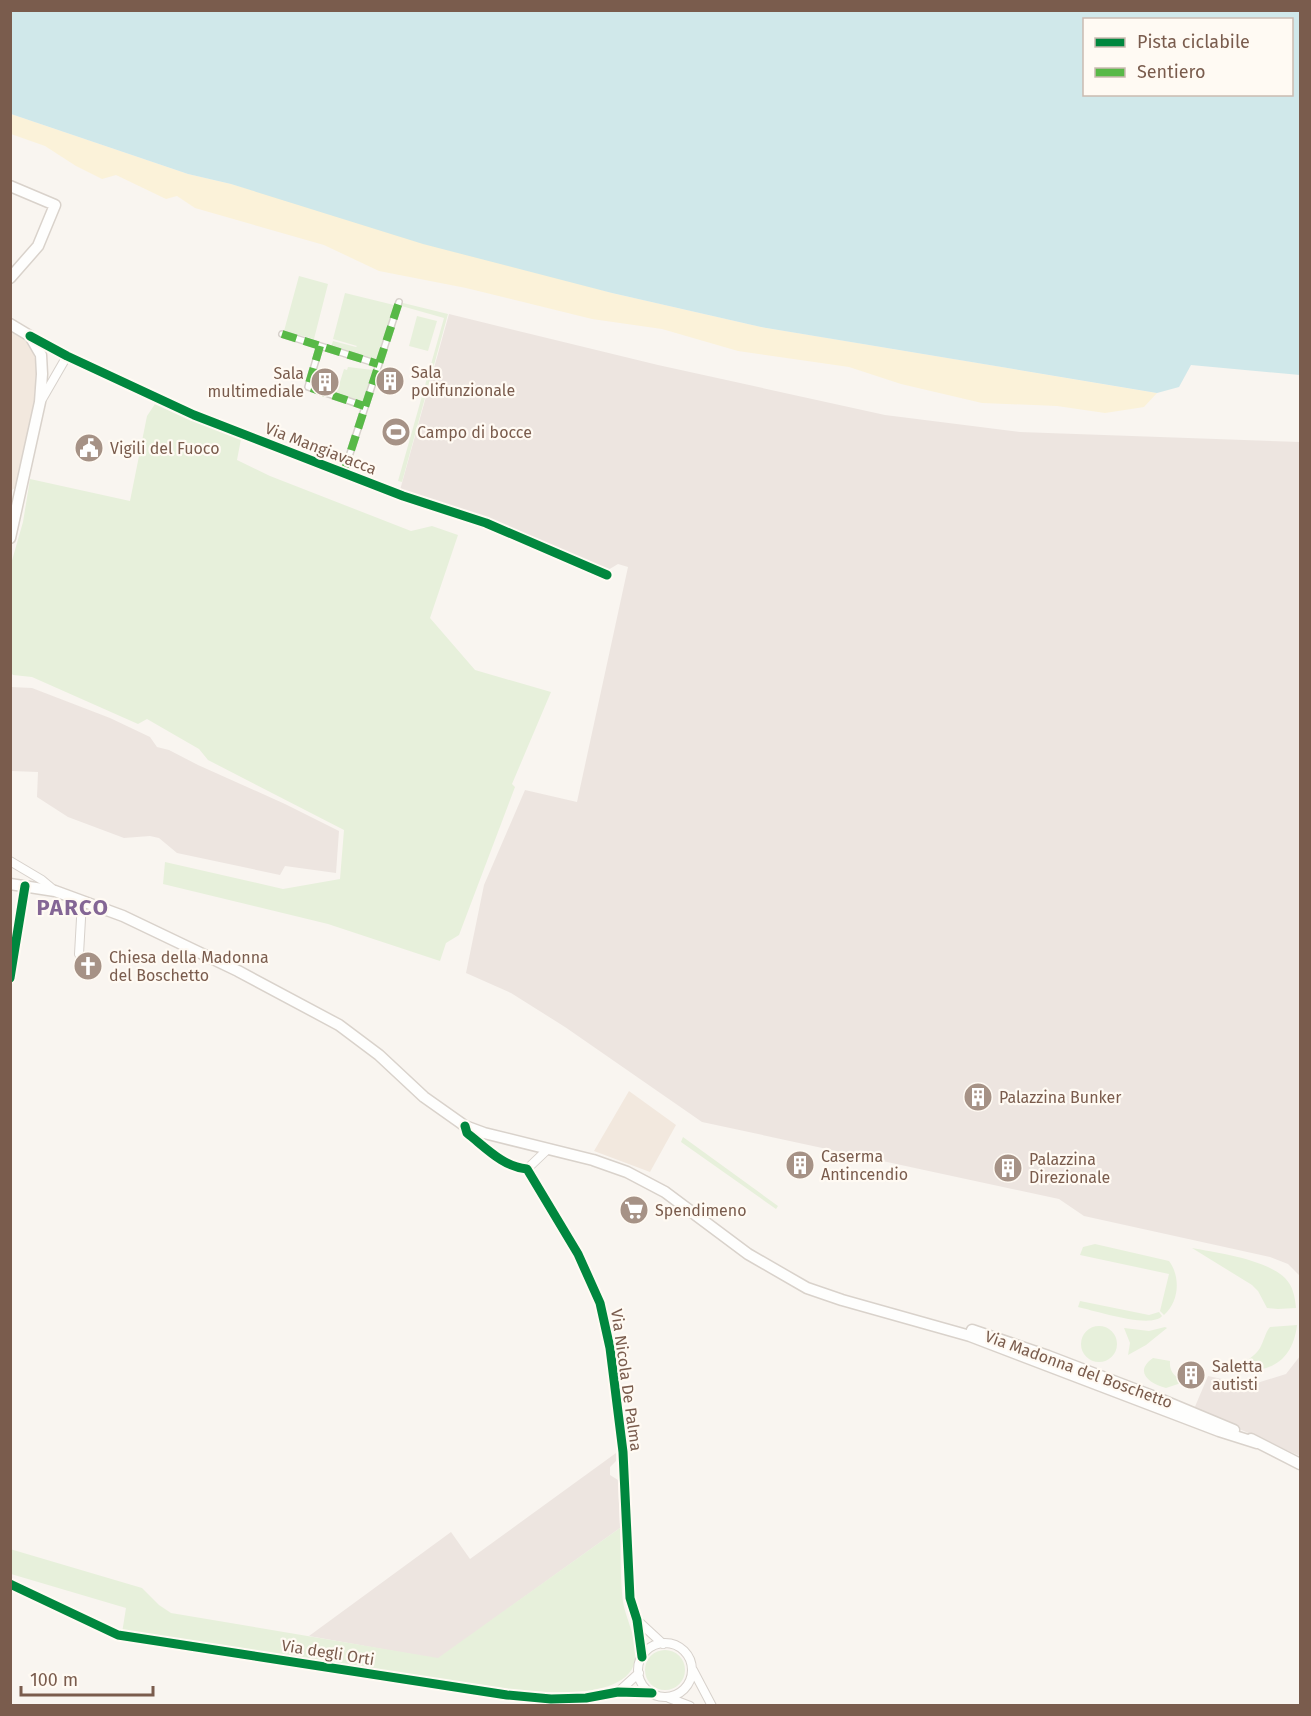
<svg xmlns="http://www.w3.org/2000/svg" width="1311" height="1716" viewBox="0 0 1311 1716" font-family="'Fira Sans',sans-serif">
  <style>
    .residential { fill: #f2e8de }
    .industrial { fill: #ede5e0 }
    .green { fill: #e7f0db }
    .sand { fill: #fbf2d9 }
    .water { fill: #d0e8ea; fill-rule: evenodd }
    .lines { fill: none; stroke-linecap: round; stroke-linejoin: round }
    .pedestrian-casing { stroke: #d7d1cb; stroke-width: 8 }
    .minor-casing { stroke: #d7d1cb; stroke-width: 10 }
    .secondary-casing { stroke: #d9d2cb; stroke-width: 13 }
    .pedestrian { stroke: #fefefd; stroke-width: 5 }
    .minor { stroke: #fefefd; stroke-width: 8 }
    .secondary { stroke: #fefefd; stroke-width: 10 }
    .quiet { stroke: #58b947; stroke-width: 8; stroke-dasharray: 15 8; stroke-linecap: butt }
    .cycleway-casing { stroke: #fffaf3; stroke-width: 13 }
    .cycleway { stroke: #00873e; stroke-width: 9 }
    .labels { text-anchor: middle; stroke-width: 4.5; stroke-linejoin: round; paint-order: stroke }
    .poi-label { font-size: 16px; fill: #7a5c4d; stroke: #fffaf3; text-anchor: start }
    .street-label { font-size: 16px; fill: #7a5c4d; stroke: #fffaf3 }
    .district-label { font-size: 22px; font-weight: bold; letter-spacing: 1.5px; fill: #846695; stroke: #fffaf3 }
  </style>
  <rect width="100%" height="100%" fill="#f9f5f0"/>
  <path class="residential" d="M 11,331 L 24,339 L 32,349 L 36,362 L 36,373 L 34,402 L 15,488 L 12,490 L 11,495 Z
    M 629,1091 L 676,1125 L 650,1172 L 594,1151 Z"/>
  <path class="industrial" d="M 449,314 L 658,365 L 885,415 L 1020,432 L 1300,442 L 1300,1276 L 1288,1264 L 1270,1257 L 1084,1216 L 1059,1199 L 702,1122 L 565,1027 L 511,993 L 466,973 L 484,885 L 525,790 L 577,802 L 628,567 L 618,564 L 608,570 L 488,519 L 439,505 L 400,490 Z
    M 11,687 L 32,688 L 110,718 L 150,737 L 157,747 L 169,750 L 198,765 L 285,804 L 339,831 L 336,873 L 285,866 L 280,875 L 177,853 L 159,838 L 150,836 L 124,838 L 68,817 L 37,797 L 38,772 L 11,771 Z
    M 1300,1356 L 1300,1456 L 1194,1409 L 1208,1376 L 1236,1382 L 1257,1383 L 1286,1374 Z
    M 616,1453 L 616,1461 L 610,1467 L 610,1475 L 618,1480 L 620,1528 L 438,1659 L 309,1636 L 451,1532 L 470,1559 Z"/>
  <path class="green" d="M 299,276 L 328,284 L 314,339 L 284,331 Z
    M 345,293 L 394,305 L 377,360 L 331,347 L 333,341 L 356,347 L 357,346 L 333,339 Z
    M 399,302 L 448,314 L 402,482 L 398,481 L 444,318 L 398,305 Z
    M 417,316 L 437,321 L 428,351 L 409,346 Z
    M 348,367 L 373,370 L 363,402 L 333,391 L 336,381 L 340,382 L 344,369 L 347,370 Z
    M 155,404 L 241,439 L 237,460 L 270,476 L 411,531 L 432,526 L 458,535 L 430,618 L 475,670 L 551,692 L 512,784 L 515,787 L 459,935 L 446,943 L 440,961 L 328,924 L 163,884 L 165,862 L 283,889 L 340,879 L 344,830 L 208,760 L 199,749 L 147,719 L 138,724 L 32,677 L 13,675 L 11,673 L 11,564 L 23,522 L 30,479 L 130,501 L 147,416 Z
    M 683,1137 L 778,1206 L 776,1209 L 681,1142 Z
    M 1095,1244 L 1169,1261 C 1181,1277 1179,1302 1164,1315 L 1160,1311 L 1169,1274 L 1080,1255 L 1083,1247 Z
    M 1192,1248 C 1218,1253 1265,1259 1285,1278 C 1293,1286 1295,1297 1296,1308 L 1278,1309 L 1267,1308 L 1258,1291 L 1252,1285 Z
    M 1080,1301 L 1149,1315 L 1159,1312 L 1162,1316 C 1151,1329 1096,1311 1078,1307 Z
    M 1297,1325 C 1292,1368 1261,1376 1222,1368 C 1236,1365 1251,1362 1260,1348 C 1264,1341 1265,1333 1270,1327 Z
    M1081 1344a18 18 0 1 1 36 0a18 18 0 1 1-36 0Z
    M 1165,1327 L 1167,1328 L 1146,1345 L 1128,1355 L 1130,1343 L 1124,1328 L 1149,1331 Z
    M 1153,1358 L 1170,1361 C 1169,1375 1178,1379 1191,1383 L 1181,1383 L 1166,1388 C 1150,1384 1133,1372 1153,1358 Z
    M 620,1528 C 621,1553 620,1577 623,1602 C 626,1620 639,1642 635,1661 C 626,1702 539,1692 509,1689 L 122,1633 L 126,1608 L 11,1574 L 10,1549 L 142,1588 L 159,1605 L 171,1613 L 438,1658 Z
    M645 1670a20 20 0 1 1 40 0a20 20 0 1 1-40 0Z"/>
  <path class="sand" d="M 11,114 L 188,174 L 231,184 L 612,293 L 761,327 L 1157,393 L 1144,407 L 1105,413 L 1057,406 L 982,403 L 901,384 L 849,367 L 738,351 L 662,329 L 592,319 L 466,288 L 379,271 L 324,245 L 195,208 L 177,196 L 166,199 L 116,175 L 102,179 L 76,166 L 45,146 L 11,134 Z"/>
  <path class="water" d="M 11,10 L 1300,11 L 1300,375 L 1191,365 L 1179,387 L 1157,393 L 761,327 L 612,293 L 423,244 L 231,184 L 188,174 L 11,114 ZM 1084,20 L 1292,20 L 1292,94 L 1084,94 Z"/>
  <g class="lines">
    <g class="pedestrian-casing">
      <path id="pedestrian" d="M 282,334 L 378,364
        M 320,346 L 308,387 L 364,406
        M 344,472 L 399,302"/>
    </g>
    <g class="minor-casing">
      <path id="minor" d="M 32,336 L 67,356 L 194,415 L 403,496 L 486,523 L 607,575
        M 41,401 L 67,356
        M 10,861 L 42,880 L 54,890
        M 79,954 L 82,901
        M 10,978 L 25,886
        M 465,1126 L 467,1133 C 485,1147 503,1167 527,1169 L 578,1254 L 600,1303 L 610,1348 L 623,1452 L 630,1598 L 637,1620 L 642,1657
        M 527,1169 L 548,1149
        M 10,1584 L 118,1635 L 507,1695 L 551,1699 L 586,1698 L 618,1692 L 652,1693
        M 637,1620 L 663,1644
        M638 1670a27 27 0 1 1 54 0a27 27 0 1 1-54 0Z
        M 693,1670 L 712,1706
        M 618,1692 L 639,1673
        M 669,1698 L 690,1706"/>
    </g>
    <g class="secondary-casing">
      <path id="secondary" d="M 10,186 L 55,205 L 38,246 L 10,278
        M 10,324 L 30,336 L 41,355 L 42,374 L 40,402 L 10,538
        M 10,884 L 55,891 L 123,916 L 238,971 L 339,1025 L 379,1055 L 424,1097 L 465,1126 L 484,1133 L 593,1160 L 627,1172 L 665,1192 L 748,1254 L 807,1288 L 842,1300 L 970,1336 L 1219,1431 L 1257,1443
        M 972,1330 L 1048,1356 L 1155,1397 L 1234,1430
        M 1251,1439 L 1300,1464"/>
    </g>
    <use href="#pedestrian" class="pedestrian"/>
    <use href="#minor" class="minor"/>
    <use href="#secondary" class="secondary"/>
    <path class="quiet" d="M 282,334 L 378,364
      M 320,346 L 308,387 L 364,406
      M 344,472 L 399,302"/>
    <g class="cycleway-casing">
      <path id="cycleway" d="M 30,336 L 67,356 L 194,415 L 403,496 L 486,523 L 607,575
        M 10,978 L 25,886
        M 465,1126 L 467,1133 C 485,1147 503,1167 527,1169 L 578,1254 L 600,1303 L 610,1348 L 623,1452 L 630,1598 L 637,1620 L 642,1657
        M 10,1584 L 118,1635 L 507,1695 L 551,1699 L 586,1698 L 618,1692 L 652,1693"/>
    </g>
    <use href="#cycleway" class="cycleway"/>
  </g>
  <defs>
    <g id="building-disc" transform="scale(1.5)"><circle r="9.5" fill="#a69286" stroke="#fffaf3"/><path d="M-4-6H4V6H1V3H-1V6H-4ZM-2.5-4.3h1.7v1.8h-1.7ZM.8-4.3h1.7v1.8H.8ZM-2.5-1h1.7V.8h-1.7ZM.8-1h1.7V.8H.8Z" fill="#fff"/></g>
    <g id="stadium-disc" transform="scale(1.5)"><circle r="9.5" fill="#a69286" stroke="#fffaf3"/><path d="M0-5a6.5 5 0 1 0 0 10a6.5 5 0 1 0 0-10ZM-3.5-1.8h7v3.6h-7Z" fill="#fff"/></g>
    <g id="civic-disc" transform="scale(1.5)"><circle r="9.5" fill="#a69286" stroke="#fffaf3"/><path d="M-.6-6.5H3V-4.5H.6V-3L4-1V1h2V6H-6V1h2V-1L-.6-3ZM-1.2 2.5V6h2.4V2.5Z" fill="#fff"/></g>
    <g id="church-disc" transform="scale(1.5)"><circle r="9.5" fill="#a69286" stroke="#fffaf3"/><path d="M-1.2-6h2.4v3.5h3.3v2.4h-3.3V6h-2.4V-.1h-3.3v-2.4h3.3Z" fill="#fff"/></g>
    <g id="supermarket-disc" transform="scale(1.5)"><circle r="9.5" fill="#a69286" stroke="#fffaf3"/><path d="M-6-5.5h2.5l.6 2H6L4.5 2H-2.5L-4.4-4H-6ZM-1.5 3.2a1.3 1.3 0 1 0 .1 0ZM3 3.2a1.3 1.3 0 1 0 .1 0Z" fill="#fff"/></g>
  </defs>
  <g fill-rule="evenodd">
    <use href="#building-disc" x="390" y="381"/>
    <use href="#building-disc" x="325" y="382"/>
    <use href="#stadium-disc" x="396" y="432"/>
    <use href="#civic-disc" x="89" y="448"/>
    <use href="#church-disc" x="88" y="966"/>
    <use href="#building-disc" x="978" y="1097"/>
    <use href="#building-disc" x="800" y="1165"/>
    <use href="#building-disc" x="1008" y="1168"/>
    <use href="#supermarket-disc" x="634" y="1210"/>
    <use href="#building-disc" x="1191" y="1375"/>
  </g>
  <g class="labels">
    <g class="poi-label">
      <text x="411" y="378">Sala<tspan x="411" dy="18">polifunzionale</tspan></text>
      <text x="304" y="379" text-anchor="end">Sala<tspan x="304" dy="18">multimediale</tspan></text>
      <text x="417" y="438">Campo di bocce</text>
      <text x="110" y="454">Vigili del Fuoco</text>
      <text x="109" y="963">Chiesa della Madonna<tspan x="109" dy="18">del Boschetto</tspan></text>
      <text x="999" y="1103">Palazzina Bunker</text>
      <text x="821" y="1162">Caserma<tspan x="821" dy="18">Antincendio</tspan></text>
      <text x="1029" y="1165">Palazzina<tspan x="1029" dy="18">Direzionale</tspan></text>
      <text x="655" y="1216">Spendimeno</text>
      <text x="1212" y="1372">Saletta<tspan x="1212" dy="18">autisti</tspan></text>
    </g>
    <g class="street-label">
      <text transform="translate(321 448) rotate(21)" y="6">Via Mangiavacca</text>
      <text transform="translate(1079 1369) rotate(20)" y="6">Via Madonna del Boschetto</text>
      <text transform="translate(627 1380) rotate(82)" y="6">Via Nicola De Palma</text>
      <text transform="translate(328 1652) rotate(9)" y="6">Via degli Orti</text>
    </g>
    <g class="district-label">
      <text x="73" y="915">PARCO</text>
    </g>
  </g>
  <rect width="1311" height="1716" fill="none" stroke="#7a5c4d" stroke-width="24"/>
  <rect x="1083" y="18" width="210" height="78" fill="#fffaf3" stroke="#cabbb1" stroke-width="1.5"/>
  <rect x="1095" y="38" width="30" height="9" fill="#00873e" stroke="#cabbb1" stroke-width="1.5"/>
  <text x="1137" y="48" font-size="18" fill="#7a5c4d">Pista ciclabile</text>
  <rect x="1095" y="68" width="30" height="9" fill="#58b947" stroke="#cabbb1" stroke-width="1.5"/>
  <text x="1137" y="78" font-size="18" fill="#7a5c4d">Sentiero</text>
  <path d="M21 1686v9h132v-9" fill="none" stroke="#7a5c4d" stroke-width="3"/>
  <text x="30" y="1686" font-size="18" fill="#7a5c4d" stroke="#fffaf3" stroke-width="4.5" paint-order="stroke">100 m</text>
</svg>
